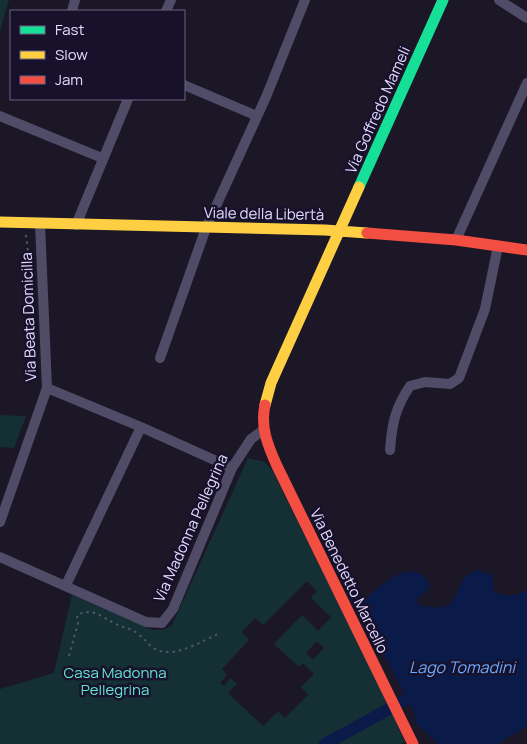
<svg xmlns="http://www.w3.org/2000/svg" width="527" height="744" viewBox="0 0 527 744" font-family="Manrope,sans-serif">
  <style>
    .green { fill: #143035; fill-rule: evenodd }
    .water { fill: #0b1b49 }
    .lines { fill: none; stroke-linecap: round; stroke-linejoin: round }
    .canal { stroke: #0b1b49; stroke-width: 12 }
    .path { stroke: #4b5767; stroke-width: 2; stroke-dasharray: 2.5 4; stroke-linecap: butt }
    .street { stroke: #504c67; stroke-width: 10 }
    .fast { stroke: #16e098; stroke-width: 11 }
    .slow { stroke: #ffcf43; stroke-width: 11 }
    .jam { stroke: #f24e42; stroke-width: 11 }
    .labels { text-anchor: middle; stroke-width: 5; stroke-linejoin: round; paint-order: stroke }
    .street-label { font-size: 15px; fill: #e4dcff; stroke: #18112c }
    .park-label { font-size: 15px; fill: #62e5d2; stroke: #18112c }
    .water-label { font-size: 16px; font-style: italic; fill: #6aaaff; stroke: #18112c }
  </style>
  <rect width="100%" height="100%" fill="#1b1726"/>
  <path class="green" d="M 0,0 L 9,0 L 0,31 Z
    M 0,415 L 26,416 L 14,448 L 0,447 Z
    M 248,458 L 265,462 L 272,470 L 375,677 L 405,742 L 400,744 L 0,744 L 0,689 L 54,673 L 72,595 L 153,630 L 165,629 L 172,625 ZM 307,581 L 317,591 L 311,598 L 331,617 L 318,631 L 302,615 L 274,644 L 299,667 L 303,663 L 314,674 L 301,687 L 308,695 L 285,718 L 278,711 L 263,726 L 228,693 L 237,684 L 230,678 L 224,686 L 220,683 L 227,675 L 222,669 L 249,640 L 242,632 L 255,618 L 263,625 ZM 317,641 L 324,648 L 313,660 L 306,653 Z"/>
  <path class="water" d="M 477,570 L 493,575 L 493,590 C 503,599 516,596 527,590 L 527,726 L 498,744 L 438,744 L 416,723 L 414,712 L 386,659 L 361,604 C 374,591 402,562 422,575 C 426,578 429,583 430,588 L 416,600 L 420,605 C 461,614 450,596 468,574 Z"/>
  <g class="lines">
    <path class="canal" d="M 325,744 L 422,691"/>
    <path class="path" d="M 26,235 L 30,270
      M 69,656 L 78,623 L 77,615 C 93,607 101,617 116,624 C 123,628 131,628 137,633 C 148,641 151,651 166,652 C 182,653 203,641 218,634"/>
    <path class="street" d="M 499,0 L 527,18
      M 72,11 L 75,0
      M 166,11 L 171,0
      M 184,85 L 257,116
      M 0,116 L 102,158
      M 76,225 L 128,99
      M 456,240 L 527,83
      M 160,358 L 206,228 L 266,97 L 305,0
      M 47,388 L 141,427 L 232,468
      M 390,450 C 392,424 395,408 410,386 L 425,382 L 450,384 L 459,378 L 485,309 L 498,246
      M 0,522 L 47,388 L 40,224
      M 0,557 L 146,622 L 162,623 L 173,609 L 232,468 L 251,439 L 262,431
      M 66,585 L 141,427"/>
    <path class="fast" d="M 359,187 L 443,0"/>
    <path class="slow" d="M 0,222 L 325,230 L 367,233
      M 265,405 L 271,383 L 359,187"/>
    <path class="jam" d="M 367,233 L 456,240 L 527,250
      M 265,405 C 260,427 268,446 277,466 L 413,744"/>
  </g>
  <g class="labels">
    <g class="street-label">
      <text transform="translate(378 110) rotate(-66)" y="5">Via Goffredo Mameli</text>
      <text transform="translate(264 214) rotate(1)" y="5">Viale della Libertà</text>
      <text transform="translate(29 317) rotate(-92)" y="5">Via Beata Domicilla</text>
      <text transform="translate(191 528) rotate(-66)" y="5">Via Madonna Pellegrina</text>
      <text transform="translate(349 581) rotate(64)" y="5">Via Benedetto Marcello</text>
    </g>
    <g class="park-label">
      <text x="115" y="678">Casa Madonna<tspan x="115" dy="17">Pellegrina</tspan></text>
    </g>
    <g class="water-label">
      <text x="462" y="673">Lago Tomadini</text>
    </g>
  </g>
  <rect x="10" y="10" width="175" height="90" fill="#18112c" stroke="#6a6280"/>
  <rect x="20" y="26" width="25" height="8" fill="#16e098" stroke="#6a6280"/>
  <text x="55" y="35" font-size="15" fill="#e4dcff">Fast</text>
  <rect x="20" y="51" width="25" height="8" fill="#ffcf43" stroke="#6a6280"/>
  <text x="55" y="60" font-size="15" fill="#e4dcff">Slow</text>
  <rect x="20" y="76" width="25" height="8" fill="#f24e42" stroke="#6a6280"/>
  <text x="55" y="85" font-size="15" fill="#e4dcff">Jam</text>
</svg>
